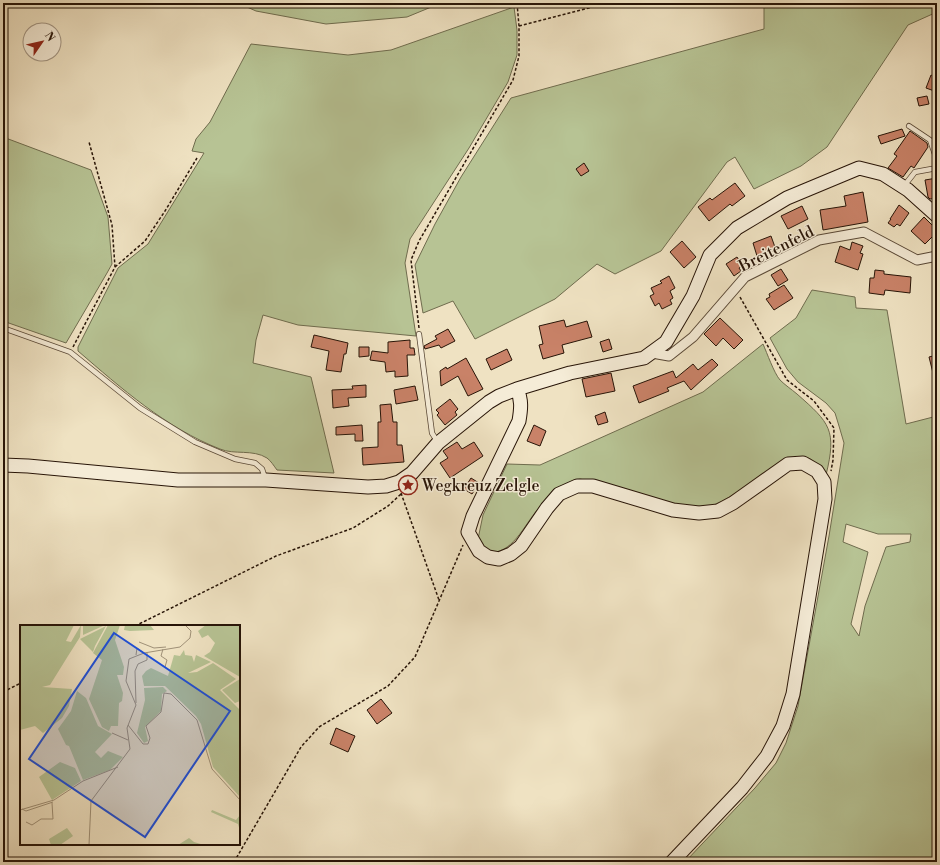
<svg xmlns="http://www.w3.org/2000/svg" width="940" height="865" viewBox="0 0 940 865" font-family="'Libre Bodoni',serif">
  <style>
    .green { fill: #b7c394; stroke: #6f6c4e; fill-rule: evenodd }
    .building { fill: #c98268; stroke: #271407 }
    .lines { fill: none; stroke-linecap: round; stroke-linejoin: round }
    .lane-casing { stroke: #594836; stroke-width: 6 }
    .street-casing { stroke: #594836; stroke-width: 11 }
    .secondary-casing { stroke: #271407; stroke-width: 15 }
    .path { stroke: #271407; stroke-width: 1.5; stroke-dasharray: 3 2; stroke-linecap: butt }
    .lane { stroke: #f5ecd7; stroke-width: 4.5 }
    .street { stroke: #f5ecd7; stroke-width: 9 }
    .secondary { stroke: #f5ecd7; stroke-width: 13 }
    .labels { text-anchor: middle; stroke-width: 3; stroke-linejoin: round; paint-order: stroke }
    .street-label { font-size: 16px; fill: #271407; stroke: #f5ecd7 }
    .poi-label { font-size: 16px; fill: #271407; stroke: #f5ecd7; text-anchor: start }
    .inset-road { fill: none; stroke: #9f9077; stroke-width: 1 }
    .view { fill: #1d4ed8; fill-opacity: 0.15; stroke: #1d4ed8; stroke-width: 2 }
    .inset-edge { fill: none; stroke: #271407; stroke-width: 2 }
  </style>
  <rect width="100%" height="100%" fill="#efe2c2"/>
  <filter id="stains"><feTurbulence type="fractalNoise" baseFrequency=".005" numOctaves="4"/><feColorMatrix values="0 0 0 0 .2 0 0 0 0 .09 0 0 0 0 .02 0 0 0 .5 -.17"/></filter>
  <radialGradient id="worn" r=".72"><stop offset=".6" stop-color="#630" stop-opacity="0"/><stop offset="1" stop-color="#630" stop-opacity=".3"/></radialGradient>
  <path class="green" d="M 238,3 L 441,3 L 407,17 L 326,24 L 256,11 Z
    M 764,3 L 937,3 L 937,12 L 908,25 L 827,147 L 801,166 L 754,189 L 735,157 L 727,162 L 661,251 L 615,274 L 597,264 L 555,299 L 475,339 L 453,301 L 423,313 L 415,265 L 435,224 L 461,177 L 511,98 L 764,29 Z
    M 514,7 L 517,30 L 517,55 L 508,82 L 469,148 L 410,239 L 405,263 L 416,336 L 298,325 L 263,315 L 256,340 L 253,363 L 311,377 L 334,473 L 277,470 C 274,466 271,461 267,458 C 253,449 234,455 220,449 C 166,428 121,388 78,351 L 78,347 L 118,268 L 148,244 L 204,153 L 192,151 L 196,139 L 210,122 L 251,44 L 348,55 L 391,50 Z
    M 3,137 L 91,170 L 108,217 L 112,264 L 107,273 L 66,343 L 3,321 Z
    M 812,290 L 855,297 L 856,308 L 887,310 L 906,424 L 937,416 L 937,862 L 685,862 L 755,788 L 776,763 L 786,743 L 798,706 L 829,536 L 844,443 L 839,426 L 835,413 L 826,403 L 798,382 L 787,369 L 770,338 L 796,318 ZM 846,524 L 878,534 L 911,534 L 910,542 L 886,547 L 865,606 L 859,636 L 851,624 L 868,552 L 843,542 Z
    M 763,344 C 767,353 774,373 780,380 C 785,385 791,389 797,394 C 830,423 837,430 826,475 C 821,470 815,460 808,458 C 780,448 736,505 701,508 C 684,509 669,504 653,499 C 629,492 605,484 580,479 C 575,480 570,482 566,484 C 559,488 544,503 538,509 C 524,525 512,556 487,552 L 478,539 L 483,515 L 507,464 L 540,465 L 703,392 Z"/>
  <path class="building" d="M 931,75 L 937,78 L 937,92 L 926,88 Z
    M 927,96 L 929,104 L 919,106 L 917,98 Z
    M 902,129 L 905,136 L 881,144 L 878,136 Z
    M 910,131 L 927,143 L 928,147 L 914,168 L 911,166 L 903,177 L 888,168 L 897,156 L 894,154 Z
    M 584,163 L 589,171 L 581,176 L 576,169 Z
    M 937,178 L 937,198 L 930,199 L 928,197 L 925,180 Z
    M 735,183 L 745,196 L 732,206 L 730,204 L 709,221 L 698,207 L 710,198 L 712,200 Z
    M 863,192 L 868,222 L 823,230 L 820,210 L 846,206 L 844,196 Z
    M 899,205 L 909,213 L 900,226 L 897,224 L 894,227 L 888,223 L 891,219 L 890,219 Z
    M 802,206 L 808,219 L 788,229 L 781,216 Z
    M 924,217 L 937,230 L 937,232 L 925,244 L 911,231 Z
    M 771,236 L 776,250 L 757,256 L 753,243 Z
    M 682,241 L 696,257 L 684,268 L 670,252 Z
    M 852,242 L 863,246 L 860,253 L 863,254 L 858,270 L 835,262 L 840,246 L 850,250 Z
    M 737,257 L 743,266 L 739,268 L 741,271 L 734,276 L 726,264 Z
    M 781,269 L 788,280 L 778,286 L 771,275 Z
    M 875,270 L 884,271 L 884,274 L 911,277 L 910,293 L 885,290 L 884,295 L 869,293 L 870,278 L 874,278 Z
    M 669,276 L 675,288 L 670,291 L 673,298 L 670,300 L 672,304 L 662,309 L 659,303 L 655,306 L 650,296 L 654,294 L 651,288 L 662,283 L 660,281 Z
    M 784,285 L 793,298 L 774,310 L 766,299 L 770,297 L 769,294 Z
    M 720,318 L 743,340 L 734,349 L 723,338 L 716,346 L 704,334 Z
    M 564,320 L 566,327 L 587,321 L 592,337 L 562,345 L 564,353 L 543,359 L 539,345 L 543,344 L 539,326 Z
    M 448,329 L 455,341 L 441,348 L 439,345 L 425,349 L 424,346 L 437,339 L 435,336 Z
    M 314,335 L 348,343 L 346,354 L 344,354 L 341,372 L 326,370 L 329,351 L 311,347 Z
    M 609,339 L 612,349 L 603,352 L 600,342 Z
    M 410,340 L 410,348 L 414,348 L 415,355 L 407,355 L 408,376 L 395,377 L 395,371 L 386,372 L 385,362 L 370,360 L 372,351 L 388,353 L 388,342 Z
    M 359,347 L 369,347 L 369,356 L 359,357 Z
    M 507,349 L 512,360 L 491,370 L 486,359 Z
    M 937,355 L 937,377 L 934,377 L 929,357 Z
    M 466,358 L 483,389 L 468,396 L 458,376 L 441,386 L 440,371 L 446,367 L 447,369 Z
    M 712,359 L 718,365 L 691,390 L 684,381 L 667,388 L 669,391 L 639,403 L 633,386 L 673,371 L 676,378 L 693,364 L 698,370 Z
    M 611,373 L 615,391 L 586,397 L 582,379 Z
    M 366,385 L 366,397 L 348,398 L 349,406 L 333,408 L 332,390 L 353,389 L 352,386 Z
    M 415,386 L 418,400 L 396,404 L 394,390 Z
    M 450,399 L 458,409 L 455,412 L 457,415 L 445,425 L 437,415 L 439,413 L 436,410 Z
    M 391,404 L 393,422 L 397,422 L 397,445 L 402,445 L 404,462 L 363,465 L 362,448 L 378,447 L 378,422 L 381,422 L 380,405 Z
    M 605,412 L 608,422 L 598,425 L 595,416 Z
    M 362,425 L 363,441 L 355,441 L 355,434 L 336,435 L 336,427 Z
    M 534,425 L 546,431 L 540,446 L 527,441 Z
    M 457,442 L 462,449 L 474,442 L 483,456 L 450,478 L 440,463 L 448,458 L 443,451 Z
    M 471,478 L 479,483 L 472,494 L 464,489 Z
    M 381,699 L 392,713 L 377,724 L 367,710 Z
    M 336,728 L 355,736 L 348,752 L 330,744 Z"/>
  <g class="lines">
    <g class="lane-casing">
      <path id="lane" d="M 909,126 L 930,140 L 937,160
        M 904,186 L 915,172 L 937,168
        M 3,328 L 70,352 L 140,408 L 195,442 L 235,459 L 255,463 L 262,469 L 265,478
        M 419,334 L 432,433 L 437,441"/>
    </g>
    <g class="street-casing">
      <path id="street" d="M 652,353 L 669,356 L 693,337 L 745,277 L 819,240 L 864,232 L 917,260 L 937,256"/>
    </g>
    <g class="secondary-casing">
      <path id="secondary" d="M 517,389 C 522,400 521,409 519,421 L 473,516 L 468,532 L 479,551 L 488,557 L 499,559 L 511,554 L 521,546 L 547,508 L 559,494 L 577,486 L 593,486 L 673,510 L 699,513 L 718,511 L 733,503 L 788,464 L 803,463 L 817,471 L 824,482 L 825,499 L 793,694 L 783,726 L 767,756 L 742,788 L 672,862
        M 3,465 L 28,466 L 178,480 L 266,480 L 368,487 L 386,486 L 399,482 L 412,473 L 438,443 L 489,402 L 499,396 L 517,389 L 570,373 L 644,358 L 666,342 L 693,296 L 710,255 L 737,228 L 787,198 L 859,168 L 883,174 L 908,190 L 937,216"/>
    </g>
    <path class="path" d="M 519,26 L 608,3
      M 115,267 L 145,241 L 165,211 L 197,158
      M 740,297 L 787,380 L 814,401 L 834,428 L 833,460 L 831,471
      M 419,328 L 411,260 L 419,241 L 513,80 L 519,56 L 519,26 L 517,3
      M 73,347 L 115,267 L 112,225 L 89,142
      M 401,493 L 439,600
      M 135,626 L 276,556 L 353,528 L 388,506 L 401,494
      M 3,692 L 21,683
      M 234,862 L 301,747 L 319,727 L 388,686 L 415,657 L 463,545"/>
    <use href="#lane" class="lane"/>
    <use href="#street" class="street"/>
    <use href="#secondary" class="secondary"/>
  </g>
  <defs>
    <g id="sight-ring" transform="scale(1)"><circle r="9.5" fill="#f5ecd7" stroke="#8f2418" stroke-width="1.5"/><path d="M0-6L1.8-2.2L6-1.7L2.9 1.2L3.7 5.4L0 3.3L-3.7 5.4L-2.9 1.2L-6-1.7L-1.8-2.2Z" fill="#8f2418"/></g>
  </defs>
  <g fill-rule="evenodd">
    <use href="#sight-ring" x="408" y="485"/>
  </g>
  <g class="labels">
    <g class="street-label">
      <text transform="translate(776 248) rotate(-27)" y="6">Breitenfeld</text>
    </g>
    <g class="poi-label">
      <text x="422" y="491">Wegkreuz Zelgle</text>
    </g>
  </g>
  <g transform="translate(20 625)">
    <rect width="220" height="220" fill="#efe2c2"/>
    <path d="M 0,0 L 54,0 L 46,16 L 51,17 L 61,0 L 60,12 L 48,31 L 30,60 L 22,62 L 52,64 L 49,81 L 42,93 L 23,108 L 15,101 L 0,105 ZM 63,0 L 85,0 L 63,10 ZM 88,0 L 100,0 L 95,15 L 104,42 L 103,50 L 97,50 L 103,68 L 102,76 L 99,78 L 98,101 L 91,101 L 89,106 L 82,102 L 69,74 L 82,35 L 73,28 ZM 105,0 L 130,0 L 134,5 L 110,6 L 104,5 ZM 186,0 L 220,0 L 220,52 L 184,31 L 190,27 L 195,18 L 188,10 L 182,13 L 178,6 ZM 86,1 L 75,21 L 73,27 L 60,14 ZM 164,25 L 165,30 L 172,31 L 174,37 L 176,30 L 191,37 L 168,48 L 177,47 L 193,38 L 216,54 L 200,65 L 220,85 L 220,172 L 193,142 L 181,99 L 176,91 L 145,61 L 124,61 L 122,51 L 126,46 L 131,43 L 148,51 L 154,30 L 160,31 ZM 220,54 L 220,76 L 215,78 L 202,65 ZM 143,62 L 147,66 L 142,69 L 141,86 L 125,102 L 128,116 L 124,118 L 117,108 L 125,75 L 124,63 ZM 57,66 L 66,73 L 78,101 L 92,109 L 75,127 L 81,133 L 88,126 L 103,132 L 90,145 L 63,155 L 49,121 L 46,120 L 38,104 L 51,86 ZM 40,137 L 55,143 L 61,156 L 32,175 L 19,152 ZM 192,185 L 216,195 L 220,190 L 220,206 L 218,199 L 191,187 ZM 47,203 L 53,211 L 40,220 L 31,220 L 29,214 ZM 169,213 L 174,217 L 184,220 L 158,220 Z" fill="#b7c394"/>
    <path class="inset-road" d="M 119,17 L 134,23 L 146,22M 143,24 L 141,31 L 147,35 L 145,42M 116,30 L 117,23 L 124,28M 116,78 L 115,46 L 118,39 L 127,35 L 127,27M 108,100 L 123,119 L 128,119 L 130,113 L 126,101 L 141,87 L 144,68 L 151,69 L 177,95 L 192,144 L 220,175M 92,108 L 108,115M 2,184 L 6,186 L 33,177M 0,185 L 34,175 L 63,156 L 98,142M 6,197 L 12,200 L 21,194 L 33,194 L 32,178M 69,220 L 71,176 L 110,124 L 107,103 L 116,80 L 106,56 L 109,34 L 124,28 L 160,22 L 170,13 L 171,6 L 165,0"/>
    <path class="view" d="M 94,8 L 210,86 L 125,212 L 9,134 Z"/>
    <rect width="220" height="220" class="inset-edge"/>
  </g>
  <rect width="940" height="865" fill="none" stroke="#efe2c2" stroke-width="16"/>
  <rect x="4" y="4" width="932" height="857" fill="none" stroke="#271407" stroke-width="2"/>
  <rect x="8" y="8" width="924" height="849" fill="none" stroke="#271407"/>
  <g transform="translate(42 42) rotate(56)"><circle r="19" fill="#f5ecd7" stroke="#a39684"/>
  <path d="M0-3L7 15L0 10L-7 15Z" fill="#8f2418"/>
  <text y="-6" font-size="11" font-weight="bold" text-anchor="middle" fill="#271407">N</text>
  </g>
  <rect width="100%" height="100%" filter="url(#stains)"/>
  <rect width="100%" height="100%" fill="url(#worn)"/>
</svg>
